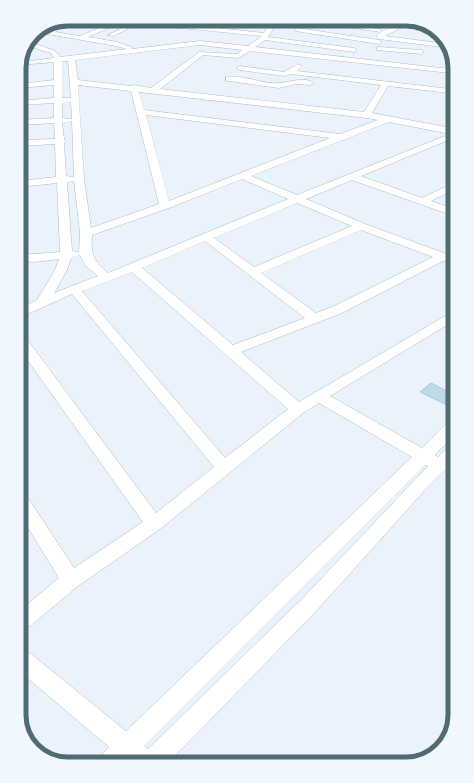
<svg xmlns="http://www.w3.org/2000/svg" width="474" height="783" viewBox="0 0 474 783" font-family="Arial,sans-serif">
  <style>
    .building { fill: #bcdbe7; stroke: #a5d0e0 }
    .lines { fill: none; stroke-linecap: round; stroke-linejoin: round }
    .street-casing { stroke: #abbec7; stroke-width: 1 }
    .street { fill: #fff; fill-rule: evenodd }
    .rim { fill: none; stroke: #4f6b74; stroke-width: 5 }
  </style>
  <rect width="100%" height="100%" fill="#eaf2fb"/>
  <path class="building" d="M 431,383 L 453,394 L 453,408 L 420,392 Z"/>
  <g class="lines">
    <g class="street-casing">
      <path id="street" d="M 77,19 L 85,19 L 55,32 L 80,36 L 113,22 L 103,19 L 122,20 L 122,22 L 88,37 L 117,42 L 131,47 L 132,49 L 200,41 L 248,46 L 262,36 L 161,26 L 158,24 L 161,22 L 264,33 L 269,25 L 235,19 L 251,19 L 275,23 L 276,24 L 268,37 L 354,48 L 357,50 L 354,52 L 265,40 L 255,47 L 450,69 L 450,73 L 250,51 L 238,58 L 203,55 L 160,89 L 364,112 L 381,85 L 291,74 L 284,76 L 240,70 L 236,68 L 240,66 L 284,72 L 298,64 L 302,66 L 297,71 L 450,89 L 450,93 L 388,86 L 372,113 L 451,128 L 451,139 L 361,176 L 422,198 L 451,184 L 451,191 L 431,201 L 451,208 L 451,215 L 352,180 L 306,199 L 365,224 L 452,256 L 452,262 L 443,261 L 342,313 L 241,352 L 299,402 L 452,312 L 452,322 L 330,396 L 422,448 L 447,423 L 453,422 L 453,436 L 435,455 L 438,457 L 447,448 L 453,446 L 453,462 L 423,492 L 318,609 L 168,763 L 98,763 L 102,755 L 109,747 L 24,675 L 23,651 L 31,654 L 126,731 L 412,457 L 319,403 L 303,413 L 160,529 L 78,586 L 30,626 L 23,629 L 23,608 L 59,578 L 22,518 L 22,496 L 28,498 L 74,568 L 143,522 L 21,351 L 21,337 L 26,338 L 156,513 L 214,467 L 72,294 L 21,317 L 21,308 L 37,300 L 55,270 L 59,259 L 35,262 L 21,261 L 20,253 L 35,254 L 60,252 L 57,183 L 20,187 L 20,181 L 56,177 L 55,144 L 20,146 L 20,140 L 55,139 L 54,123 L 20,125 L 20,120 L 54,118 L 54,103 L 19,105 L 19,101 L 54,98 L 54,85 L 19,88 L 19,84 L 54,80 L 54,62 L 19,65 L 21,62 L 54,58 L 51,53 L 28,46 L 30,42 L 55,51 L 60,57 L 127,49 L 116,46 L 36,32 L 42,30 L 47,31 ZM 200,45 L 242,50 L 237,54 L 199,52 L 151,88 L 134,85 L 131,86 L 78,80 L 75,60 ZM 62,61 L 68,61 L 71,98 L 62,98 ZM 78,85 L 131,91 L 159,204 L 91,228 L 84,179 ZM 139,92 L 367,118 L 378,120 L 340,134 L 144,110 ZM 71,102 L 72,119 L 62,118 L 62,103 ZM 146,115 L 330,138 L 169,201 ZM 72,121 L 74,177 L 66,176 L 64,143 L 66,141 L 64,139 L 62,123 ZM 389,122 L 450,134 L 297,195 L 251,176 ZM 242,179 L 288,199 L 108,273 C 92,258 91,256 92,235 L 169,208 ZM 74,181 L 80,233 L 79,252 L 72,251 L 67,182 ZM 297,203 L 352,226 L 254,267 L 214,238 ZM 361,230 L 433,257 L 332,307 L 316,313 L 261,273 ZM 205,241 L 305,318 L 233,345 L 142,268 ZM 80,255 L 85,265 L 98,276 L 54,293 L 67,270 L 71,258 ZM 132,272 L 288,409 L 225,458 L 82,291 ZM 425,465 L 428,466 L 304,597 L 148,749 L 144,746 Z
        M 140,19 L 148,19 L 113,36 L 108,35 Z
        M 409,19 L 414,21 L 385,36 L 447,44 L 450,48 L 379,39 L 376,36 L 381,32 L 327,24 L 330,22 L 379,29 L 381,30 L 381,32 Z
        M 418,27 L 435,29 L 438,33 L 416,30 L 415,29 Z
        M 297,28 L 379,40 L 382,42 L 379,44 L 295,31 L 295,29 Z
        M 379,47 L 421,50 L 424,52 L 421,54 L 377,50 L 377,48 Z
        M 226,77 C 244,74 263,85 280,83 C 290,82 305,76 314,83 L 310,85 L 296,84 L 279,88 L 229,81 L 226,81 Z"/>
    </g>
    <use href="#street" class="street"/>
  </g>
  <path d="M0 0H474V783H0ZM68 26H406A42 42 0 0 1 448 68V715A42 42 0 0 1 406 757H68A42 42 0 0 1 26 715V68A42 42 0 0 1 68 26Z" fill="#f0f7fe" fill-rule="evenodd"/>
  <path class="rim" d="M68 26H406A42 42 0 0 1 448 68V715A42 42 0 0 1 406 757H68A42 42 0 0 1 26 715V68A42 42 0 0 1 68 26Z"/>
</svg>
